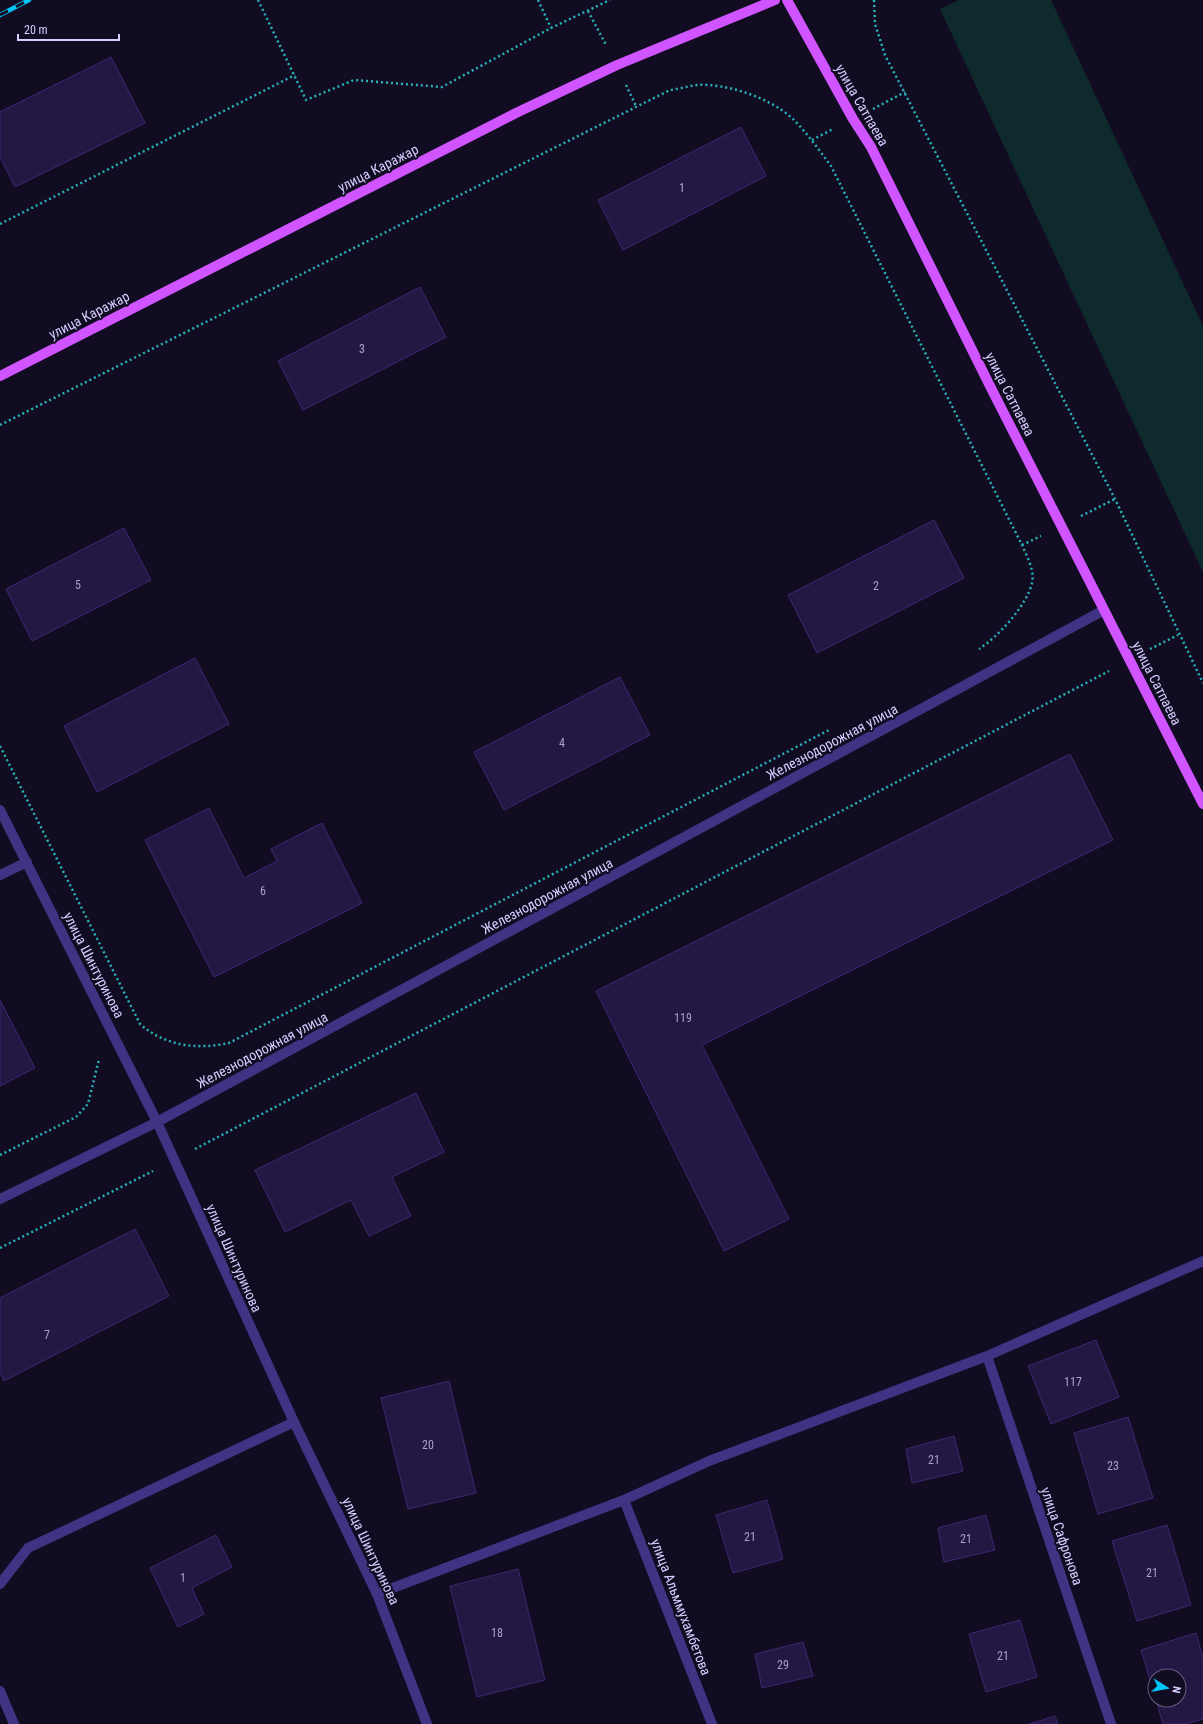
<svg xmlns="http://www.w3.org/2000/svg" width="1203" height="1724" viewBox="0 0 1203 1724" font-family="'Roboto Condensed',sans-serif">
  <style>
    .green { fill: #0f2a2c }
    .building { fill: #241744; stroke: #3d2771 }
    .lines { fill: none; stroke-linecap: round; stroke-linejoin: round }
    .path { stroke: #26b3b9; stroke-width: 2.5; stroke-dasharray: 2 3; stroke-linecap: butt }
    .service { stroke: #3f3484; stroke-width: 10 }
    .minor { stroke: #3f3484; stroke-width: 10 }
    .primary { stroke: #d054ff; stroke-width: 10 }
    .rail-casing { stroke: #00c6f8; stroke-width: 4.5 }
    .rail { stroke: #120c22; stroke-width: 3; stroke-dasharray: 9; stroke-linecap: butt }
    .labels { text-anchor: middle; stroke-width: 4; stroke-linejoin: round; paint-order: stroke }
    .number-label { font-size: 12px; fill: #aaa0d0 }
    .street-label { font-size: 14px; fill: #d7cdff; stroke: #120c22 }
  </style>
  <rect width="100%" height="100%" fill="#120c22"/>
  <path class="green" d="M 959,0 L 1051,0 L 1203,326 L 1203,572 L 940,9 Z"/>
  <path class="building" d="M 111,57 L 145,123 L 15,187 L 0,157 L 0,112 Z
    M 741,127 L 766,176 L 623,250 L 598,200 Z
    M 420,287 L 446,337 L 303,410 L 278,361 Z
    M 934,520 L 964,578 L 817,653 L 788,595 Z
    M 124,528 L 151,580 L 32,641 L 6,589 Z
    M 195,658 L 229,724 L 97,792 L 64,726 Z
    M 620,677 L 650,735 L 504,810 L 474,752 Z
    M 1070,754 L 1113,840 L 702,1045 L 789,1219 L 724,1251 L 596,991 Z
    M 209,808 L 244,878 L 277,861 L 271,849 L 322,823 L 362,903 L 214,977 L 145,840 Z
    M 0,1000 L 35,1068 L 0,1086 Z
    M 416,1093 L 444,1152 L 392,1177 L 411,1216 L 369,1236 L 351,1200 L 285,1232 L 255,1170 Z
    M 135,1229 L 169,1296 L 4,1381 L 0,1372 L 0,1298 Z
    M 1096,1340 L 1119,1397 L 1051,1424 L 1028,1366 Z
    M 449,1381 L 476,1493 L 408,1509 L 381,1398 Z
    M 1128,1417 L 1153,1498 L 1098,1514 L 1074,1433 Z
    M 954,1436 L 963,1471 L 912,1483 L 906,1449 Z
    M 767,1500 L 783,1559 L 733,1573 L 716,1515 Z
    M 986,1515 L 995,1550 L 944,1562 L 938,1528 Z
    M 1167,1525 L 1191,1605 L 1137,1621 L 1112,1541 Z
    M 216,1535 L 232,1567 L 192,1588 L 204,1614 L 178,1627 L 150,1568 Z
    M 518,1569 L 545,1680 L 477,1697 L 450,1586 Z
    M 1020,1620 L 1037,1677 L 986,1692 L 969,1634 Z
    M 1196,1633 L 1203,1658 L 1203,1719 L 1185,1724 L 1163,1724 L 1156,1700 L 1179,1700 L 1179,1676 L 1155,1676 L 1155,1696 L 1141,1650 Z
    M 803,1642 L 813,1676 L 762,1688 L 755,1654 Z
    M 1055,1716 L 1058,1724 L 1029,1724 Z"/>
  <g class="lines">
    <path class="path" d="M 258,0 L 306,100 L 354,80 L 442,87 L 551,28 L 610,0
      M 538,0 L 551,28
      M 874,0 L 875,24 L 885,55 L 1115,499 L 1203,683
      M 588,11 L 606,45
      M 626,85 L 636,106
      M 873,109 L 905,92
      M 812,140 L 833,129
      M 0,224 L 295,75
      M 0,425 L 670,90 C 679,89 688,86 697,85 C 726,83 771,98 793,119 C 807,133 819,150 831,166 L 1022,545 C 1027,557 1035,570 1032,583 C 1027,605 998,637 979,649
      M 1081,516 L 1115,499
      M 1022,545 L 1041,536
      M 1150,649 L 1178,635
      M 0,746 L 140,1024 C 165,1046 197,1050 229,1043 L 829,730
      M 195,1149 L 1109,671
      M 0,1155 L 76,1117 L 88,1104 L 99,1059
      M 0,1248 L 153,1171"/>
    <path class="service" d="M 0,875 L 27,862"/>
    <path class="minor" d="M 0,810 L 157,1122 L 294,1422 L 377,1594 L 427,1724
      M 0,1199 L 157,1122 L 1104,610
      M 987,1356 L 1111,1724
      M 624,1500 L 712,1724
      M 0,1584 L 28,1548 L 294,1422
      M 377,1594 L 624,1500 L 709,1461 L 987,1356 L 1203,1261
      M 0,1691 L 14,1724"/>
    <path class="primary" d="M 787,0 L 853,119 L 871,147 L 992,390 L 1203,804
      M 0,376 L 516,113 L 617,65 L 775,0"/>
    <g class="rail-casing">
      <path id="rail" d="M 0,15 L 29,0"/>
    </g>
    <use href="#rail" class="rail"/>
  </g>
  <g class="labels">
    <g class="number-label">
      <text x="682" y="192">1</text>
      <text x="362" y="353">3</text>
      <text x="78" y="589">5</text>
      <text x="876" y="590">2</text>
      <text x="562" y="747">4</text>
      <text x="263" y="895">6</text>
      <text x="683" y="1022">119</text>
      <text x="47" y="1339">7</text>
      <text x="1073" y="1386">117</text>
      <text x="428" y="1449">20</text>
      <text x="934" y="1464">21</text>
      <text x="1113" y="1470">23</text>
      <text x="750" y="1541">21</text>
      <text x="966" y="1543">21</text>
      <text x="1152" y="1577">21</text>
      <text x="183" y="1582">1</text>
      <text x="497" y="1637">18</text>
      <text x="1003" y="1660">21</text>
      <text x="783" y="1669">29</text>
    </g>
    <g class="street-label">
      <text transform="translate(862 105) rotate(60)" y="5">улица Сатпаева</text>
      <text transform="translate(378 168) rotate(-27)" y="5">улица Каражар</text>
      <text transform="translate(89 315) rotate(-27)" y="5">улица Каражар</text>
      <text transform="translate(1010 394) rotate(63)" y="5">улица Сатпаева</text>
      <text transform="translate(1157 683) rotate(63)" y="5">улица Сатпаева</text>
      <text transform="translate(832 742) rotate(-28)" y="5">Железнодорожная улица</text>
      <text transform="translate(547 896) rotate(-28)" y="5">Железнодорожная улица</text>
      <text transform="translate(94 965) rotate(63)" y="5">улица Шинтуринова</text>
      <text transform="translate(262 1050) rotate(-28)" y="5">Железнодорожная улица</text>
      <text transform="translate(234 1258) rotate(66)" y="5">улица Шинтуринова</text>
      <text transform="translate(1062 1536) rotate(71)" y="5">улица Сафронова</text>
      <text transform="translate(371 1551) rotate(65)" y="5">улица Шинтуринова</text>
      <text transform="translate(681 1607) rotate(69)" y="5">улица Альммухамбетова</text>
    </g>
  </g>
  <g transform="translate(1167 1688) rotate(101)"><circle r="19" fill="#120c22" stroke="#61597a"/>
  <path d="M0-3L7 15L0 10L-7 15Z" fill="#00c6f8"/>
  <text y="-6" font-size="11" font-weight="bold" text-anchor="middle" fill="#d7cdff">N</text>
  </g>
  <path d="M18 34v6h101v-6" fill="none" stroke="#d7cdff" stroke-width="2"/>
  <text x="24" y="34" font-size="12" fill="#d7cdff" stroke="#120c22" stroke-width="3" paint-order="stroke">20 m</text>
</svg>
